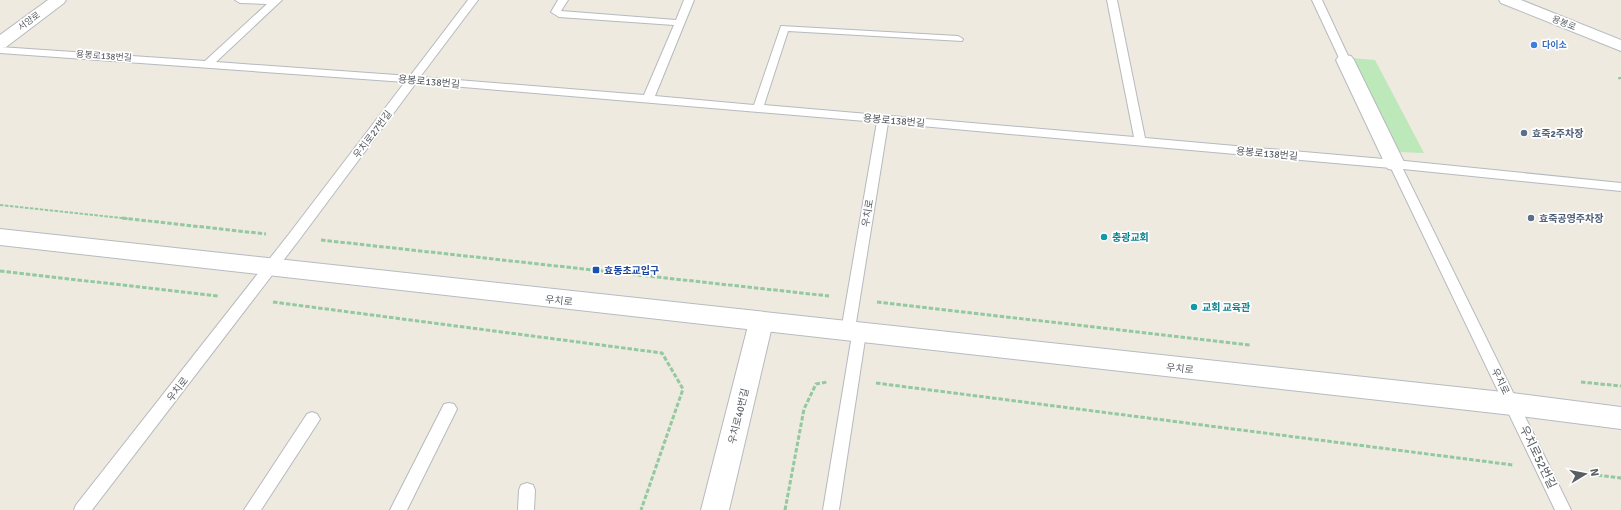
<svg xmlns="http://www.w3.org/2000/svg" width="1621" height="510" viewBox="0 0 1621 510" font-family="Signika,'Noto Sans KR',sans-serif">
  <style>
    .green { fill: #bde8ba }
    .lines { fill: none; stroke-linecap: round; stroke-linejoin: round }
    .service-casing { stroke: #b6b9be; stroke-width: 2 }
    .minor-casing { stroke: #b6b9be; stroke-width: 2 }
    .secondary-casing { stroke: #b6bbc1; stroke-width: 2 }
    .path-far1 { stroke: #93c99f; stroke-width: 2; stroke-dasharray: 3.5 1.5; stroke-linecap: butt }
    .path { stroke: #93c99f; stroke-width: 3; stroke-dasharray: 4.5 2; stroke-linecap: butt }
    .service { fill: #fff; fill-rule: evenodd }
    .minor { fill: #fff; fill-rule: evenodd }
    .secondary { fill: #fff; fill-rule: evenodd }
    .shop-dot { fill: #3f7fe0; stroke: #fff; stroke-width: 1.5 }
    .service-dot { fill: #5c6f8a; stroke: #fff; stroke-width: 1.5 }
    .culture-dot { fill: #0f9aa8; stroke: #fff; stroke-width: 1.5 }
    .transit-dot { fill: #1a4fb4; stroke: #fff; stroke-width: 1.5 }
    .labels { text-anchor: middle; stroke-width: 3.5; stroke-linejoin: round; paint-order: stroke }
    .far-street-label { font-size: 9px; fill: #595e63; stroke: #fff }
    .far-shop-label { font-size: 9px; font-weight: bold; fill: #366cbe; stroke: #fff; text-anchor: start }
    .street-label { font-size: 10px; fill: #595e63; stroke: #fff }
    .service-label { font-size: 10px; font-weight: bold; fill: #4e5e75; stroke: #fff; text-anchor: start }
    .culture-label { font-size: 10px; font-weight: bold; fill: #0d838f; stroke: #fff; text-anchor: start }
    .transit-label { font-size: 10px; font-weight: bold; fill: #164399; stroke: #fff; text-anchor: start }
    .near-street-label { font-size: 12px; fill: #595e63; stroke: #fff }
  </style>
  <rect width="100%" height="100%" fill="#eeeae0"/>
  <path class="green" d="M 1351,58 L 1375,60 L 1424,153 L 1397,152 Z"/>
  <g class="lines">
    <g class="service-casing">
      <path id="service" d="M 235,0 L 282,0 L 216,62 L 410,76 L 468,0 L 478,0 L 420,77 L 644,95 L 674,25 L 559,17 L 551,12 L 558,0 L 568,0 L 561,11 L 676,20 L 684,0 L 694,0 L 655,96 L 754,105 L 781,26 L 958,36 L 963,39 L 962,41 L 788,31 L 764,105 L 1134,137 L 1107,0 L 1117,0 L 1145,138 L 1395,160 L 1621,183 L 1621,191 L 1403,169 L 1571,510 L 1555,510 L 1391,168 L 888,123 L 855,329 L 859,327 L 864,329 L 866,333 L 839,510 L 823,510 L 852,335 L 848,336 L 843,335 L 841,331 L 877,122 L 416,83 L 299,240 L 92,510 L 74,510 L 76,505 L 289,234 L 405,82 L 0,53 L 0,47 L 205,61 L 267,4 L 240,3 Z
        M 1312,0 L 1322,0 L 1350,60 L 1349,62 L 1341,62 L 1340,60 Z
        M 449,403 L 454,404 L 457,409 L 407,510 L 390,510 L 444,404 Z
        M 312,412 L 317,414 L 320,419 L 317,424 L 261,510 L 244,510 L 307,414 Z
        M 527,483 L 533,485 L 535,490 L 534,510 L 518,510 L 519,490 L 521,485 Z"/>
    </g>
    <g class="minor-casing">
      <path id="minor" d="M 48,0 L 66,0 L 64,3 L 6,47 L 0,48 L 0,35 Z
        M 1345,55 L 1351,56 L 1354,60 L 1405,164 L 1402,169 L 1395,170 L 1388,169 L 1385,164 L 1336,60 L 1339,56 Z
        M 761,313 L 769,316 L 773,322 L 729,510 L 701,510 L 749,322 L 753,316 Z"/>
    </g>
    <g class="secondary-casing">
      <path id="secondary" d="M 1499,0 L 1521,0 L 1621,40 L 1621,51 L 1501,3 Z
        M 0,229 L 1512,393 L 1621,407 L 1621,429 L 1512,415 L 0,245 Z"/>
    </g>
    <path class="path-far1" d="M 1621,78 L 1619,78 L 1621,80
      M 0,205 L 131,219"/>
    <path class="path" d="M 122,218 L 266,234
      M 321,240 L 829,296
      M 0,271 L 218,296
      M 273,302 L 662,353 L 683,389 L 641,510
      M 877,302 L 1250,345
      M 1581,382 L 1621,386
      M 876,383 L 1513,465
      M 1572,472 L 1621,478
      M 785,510 L 804,409 L 816,384 L 827,382"/>
    <use href="#service" class="service"/>
    <use href="#minor" class="minor"/>
    <use href="#secondary" class="secondary"/>
  </g>
  <circle class="shop-dot" cx="1534" cy="45" r="4"/>
  <g class="service-dot">
    <circle cx="1524" cy="133" r="4"/>
    <circle cx="1531" cy="218" r="4"/>
  </g>
  <g class="culture-dot">
    <circle cx="1104" cy="237" r="4"/>
    <circle cx="1194" cy="307" r="4"/>
  </g>
  <rect class="transit-dot" x="592" y="266" width="8" height="8" rx="2"/>
  <g class="labels">
    <g class="far-street-label">
      <text transform="translate(29 21) rotate(-36)" y="3">서양로</text>
      <text transform="translate(1564 23) rotate(22)" y="3">용봉로</text>
      <text transform="translate(104 56) rotate(4)" y="3">용봉로138번길</text>
    </g>
    <g class="far-shop-label">
      <text x="1542" y="48">다이소</text>
    </g>
    <g class="street-label">
      <text transform="translate(429 81) rotate(5)" y="4">용봉로138번길</text>
      <text transform="translate(894 120) rotate(5)" y="4">용봉로138번길</text>
      <text transform="translate(372 134) rotate(-53)" y="4">우치로27번길</text>
      <text transform="translate(1267 153) rotate(5)" y="4">용봉로138번길</text>
      <text transform="translate(867 213) rotate(-81)" y="4">우치로</text>
      <text transform="translate(559 300) rotate(6)" y="4">우치로</text>
      <text transform="translate(1180 368) rotate(6)" y="4">우치로</text>
      <text transform="translate(1501 381) rotate(64)" y="4">우치로</text>
      <text transform="translate(177 389) rotate(-52)" y="4">우치로</text>
      <text transform="translate(738 416) rotate(-76)" y="4">우치로40번길</text>
    </g>
    <g class="service-label">
      <text x="1532" y="137">효죽2주차장</text>
      <text x="1539" y="222">효죽공영주차장</text>
    </g>
    <g class="culture-label">
      <text x="1112" y="241">충광교회</text>
      <text x="1202" y="311">교회 교육관</text>
    </g>
    <g class="transit-label">
      <text x="604" y="274">효동초교입구</text>
    </g>
    <g class="near-street-label">
      <text transform="translate(1538 457) rotate(64)" y="4">우치로52번길</text>
    </g>
  </g>
  <g transform="translate(1585 474) rotate(80)" stroke="#ffffff" stroke-width="3" paint-order="stroke">
  <path d="M0-3L7 15L0 10L-7 15Z" fill="#595e63"/>
  <text y="-6" font-size="11" font-weight="bold" text-anchor="middle" fill="#595e63">N</text>
  </g>
</svg>
